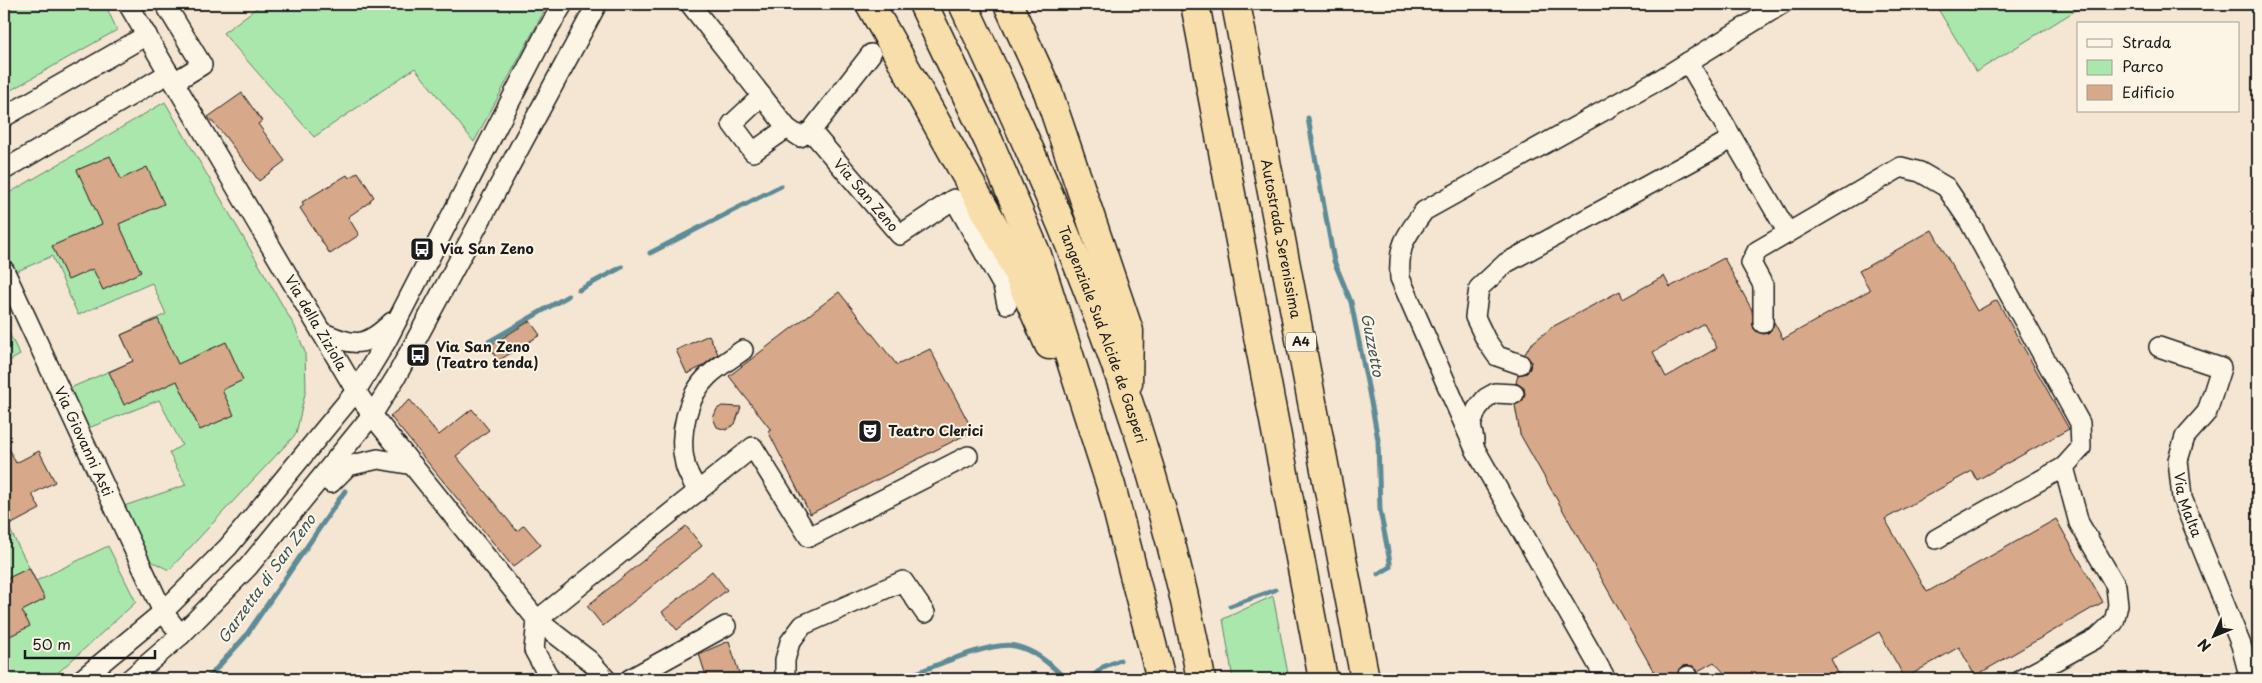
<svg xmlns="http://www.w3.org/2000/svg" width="2262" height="683" viewBox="0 0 2262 683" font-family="'Playpen Sans',sans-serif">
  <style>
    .green { fill: #aae7ad; stroke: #638264 }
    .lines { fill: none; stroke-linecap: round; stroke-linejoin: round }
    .stream { stroke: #5d8b96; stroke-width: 5 }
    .building { fill: #d7a889; stroke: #1c1c1c; fill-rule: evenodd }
    .minor-casing { stroke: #1c1c1c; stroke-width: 22 }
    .highway-casing { stroke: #1c1c1c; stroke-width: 31 }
    .minor { stroke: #fcf5e5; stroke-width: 19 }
    .highway { stroke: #f8deab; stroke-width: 28 }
    .labels { text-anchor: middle; stroke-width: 4; stroke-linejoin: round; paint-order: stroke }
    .shield { fill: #fcf5e5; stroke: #5f5d58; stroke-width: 1 }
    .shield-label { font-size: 12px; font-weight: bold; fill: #1c1c1c }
    .street-label { font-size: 14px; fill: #1c1c1c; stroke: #fcf5e5 }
    .poi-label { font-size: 14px; font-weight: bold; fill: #1c1c1c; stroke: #fcf5e5; text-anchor: start }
    .water-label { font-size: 15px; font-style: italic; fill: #3c5459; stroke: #fcf5e5 }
  </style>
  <rect width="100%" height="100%" fill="#f5e6d3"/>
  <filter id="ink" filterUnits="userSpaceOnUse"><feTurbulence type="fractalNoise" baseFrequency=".02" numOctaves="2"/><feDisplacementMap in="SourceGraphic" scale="10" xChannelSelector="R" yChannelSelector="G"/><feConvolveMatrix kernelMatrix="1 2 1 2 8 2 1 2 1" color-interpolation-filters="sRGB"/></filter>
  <g filter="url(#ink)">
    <path class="green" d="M 4,4 L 105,4 L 117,30 L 4,94 Z
      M 262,4 L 548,4 L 474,142 L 415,68 L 314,137 L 223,33 Z
      M 1935,4 L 2086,4 L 1976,72 Z
      M 165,102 L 295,327 L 305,352 L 306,389 L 296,434 L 169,570 L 149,560 L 124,506 L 186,485 L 169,453 L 182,445 L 159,400 L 86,429 L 68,389 L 133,361 L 121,335 L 166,314 L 152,283 L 78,315 L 52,256 L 15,272 L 4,249 L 4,196 Z
      M 4,323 L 20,355 L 4,364 Z
      M 4,518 L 36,581 L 108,546 L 136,602 L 51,679 L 4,679 Z
      M 1273,596 L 1289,679 L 1233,679 L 1223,619 Z"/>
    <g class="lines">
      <path class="stream" d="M 1308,118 L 1334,261 L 1351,302 L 1373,412 L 1378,440 L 1380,510 L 1390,562 L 1390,567 L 1378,574
        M 650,253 L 781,186
        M 579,290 L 622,267
        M 478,348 L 568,296
        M 1230,606 L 1275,590
        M 207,679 L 245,637 L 345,491
        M 901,679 C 926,670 992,640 1015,646 C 1034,650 1052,665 1065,679
        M 1090,679 L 1103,667 L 1120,660"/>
    </g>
    <path class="building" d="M 242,93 L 262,121 L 258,124 L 285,161 L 259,181 L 224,135 L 208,117 Z
      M 110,156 L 121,179 L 147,167 L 164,204 L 119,224 L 141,272 L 103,290 L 93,269 L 68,280 L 52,246 L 102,224 L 77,170 Z
      M 358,172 L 374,197 L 370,200 L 371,201 L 348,217 L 359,235 L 330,254 L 300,208 L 304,205 L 302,202 L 347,175 L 349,178 Z
      M 1932,230 L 1977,311 L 1997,300 L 2069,429 L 1977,480 L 1972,471 L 1885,519 L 1927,592 L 2056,519 L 2103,602 L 1975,676 L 1959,647 L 1905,678 L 1879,632 L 1831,659 L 1841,679 L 1730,679 L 1714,662 L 1698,671 L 1693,666 L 1683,666 L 1678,671 L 1677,679 L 1658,679 L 1520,434 L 1515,405 L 1523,400 L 1525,394 L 1524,388 L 1516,383 L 1518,375 L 1527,373 L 1530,368 L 1531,361 L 1525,354 L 1530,345 L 1552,327 L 1620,291 L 1623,299 L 1664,276 L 1670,287 L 1724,258 L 1752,310 L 1754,329 L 1763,334 L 1768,333 L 1772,329 L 1774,322 L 1783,339 L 1870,290 L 1859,271 ZM 1704,323 L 1717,348 L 1666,377 L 1653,352 Z
      M 839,292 L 897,365 L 930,349 L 973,431 L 810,514 L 768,431 L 771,430 L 729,376 Z
      M 158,319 L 178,364 L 226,342 L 243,380 L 222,390 L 234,415 L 200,430 L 177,381 L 124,405 L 109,372 L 133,361 L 121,335 Z
      M 530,321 L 540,335 L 498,361 L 489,346 Z
      M 709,335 L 718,354 L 701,367 L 687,374 L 676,350 Z
      M 410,400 L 439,435 L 472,409 L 489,430 L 456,456 L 517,531 L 524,525 L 541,545 L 513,567 L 390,416 Z
      M 722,406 L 741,407 L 735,424 L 726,430 L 717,427 L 713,418 L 717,409 Z
      M 4,438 L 16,463 L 39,451 L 55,482 L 32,494 L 40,509 L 8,526 L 4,518 Z
      M 686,526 L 702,546 L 603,626 L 587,606 Z
      M 29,568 L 45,599 L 22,611 L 30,626 L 4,639 L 4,580 Z
      M 712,571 L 727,590 L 677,630 L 662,612 Z
      M 729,641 L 741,679 L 707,679 L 699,654 Z"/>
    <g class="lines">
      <g class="minor-casing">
        <g id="minor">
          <path id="s1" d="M 128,4 L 356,391 L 372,415 L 537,620 L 590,661 L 606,679"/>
          <path d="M 165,4 L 202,65 L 174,82"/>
          <path d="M 690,4 L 787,128 L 800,137 L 811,131"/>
          <path id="s2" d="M 871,54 L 811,131 L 900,235 L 954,199 L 1003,286 L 1007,304"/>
          <path d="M 1688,62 L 1788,233 L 1901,167 L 1920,172 L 1946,187 L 1969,221 L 2080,423 L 2081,448 L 2064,467 L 1936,539"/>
          <path d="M 762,96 L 732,124 L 753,152 L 787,128"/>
          <path d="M 4,117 L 147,35"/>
          <path d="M 4,170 L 169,73"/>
          <path id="s3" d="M 4,270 L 163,612 L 181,635"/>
          <path d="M 1763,323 L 1763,285 L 1751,263 L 1757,251 L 1788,233"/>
          <path d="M 321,332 C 355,346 364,349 392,322"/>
          <path id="s4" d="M 2159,347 L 2221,368 L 2207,412 L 2185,437 L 2178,460 L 2182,498 L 2241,645 L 2250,679"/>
          <path d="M 1520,364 L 1497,356 L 1486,340 L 1475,317 L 1479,288 L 1506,263 L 1732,139"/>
          <path d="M 1474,440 L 1471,425 L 1477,409 L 1486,398 L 1495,393 L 1514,394"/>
          <path d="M 331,483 L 348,466 L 378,459 L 413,465"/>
          <path d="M 698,492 C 694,483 687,474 685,464 C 678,436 687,395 709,375 C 719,366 732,358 743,350"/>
          <path d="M 1688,676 L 1688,679"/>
          <path d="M 82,679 L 163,612 L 228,547 L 356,391 L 387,340 L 545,34 L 563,4"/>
          <path d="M 130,679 L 181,635 L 248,567 L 372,415 L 396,377 L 597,4"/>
          <path d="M 550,679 L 534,650 L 537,620 L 753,447 L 809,537 L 968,456"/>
          <path d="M 630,679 L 726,626"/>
          <path d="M 785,679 L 785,660 L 790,642 L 803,625 L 903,581 L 925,613"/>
          <path d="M 1606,679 L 1475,449 L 1400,278 C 1398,245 1405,237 1424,211 L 1659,80 L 1782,4"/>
          <path d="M 2022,679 L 2097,638 L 2114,622 L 2118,605 L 2116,586 L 2079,523 L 2064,467"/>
        </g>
      </g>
      <g class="highway-casing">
        <g id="highway">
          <path d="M 870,4 L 1007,249 L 1049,345"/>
          <path d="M 923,4 L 989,142 L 1037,255 L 1111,486 L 1161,679"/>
          <path id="s5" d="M 963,4 C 1066,222 1158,441 1201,679"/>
          <path d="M 1008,4 L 1048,92 L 1129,331 L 1128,383"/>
          <path d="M 1195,4 L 1323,679"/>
          <path id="s6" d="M 1236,4 L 1365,679"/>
        </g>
      </g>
      <use href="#minor" class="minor"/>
      <use href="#highway" class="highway"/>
    </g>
  </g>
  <defs>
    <g id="bus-square" transform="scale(1.25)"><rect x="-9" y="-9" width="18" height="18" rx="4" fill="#1c1c1c" stroke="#fcf5e5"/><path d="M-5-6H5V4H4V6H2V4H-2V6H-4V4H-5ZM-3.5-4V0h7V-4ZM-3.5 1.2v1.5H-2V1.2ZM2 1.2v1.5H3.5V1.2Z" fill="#fff"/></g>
    <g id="theatre-square" transform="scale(1.25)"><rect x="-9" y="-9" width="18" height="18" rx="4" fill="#1c1c1c" stroke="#fcf5e5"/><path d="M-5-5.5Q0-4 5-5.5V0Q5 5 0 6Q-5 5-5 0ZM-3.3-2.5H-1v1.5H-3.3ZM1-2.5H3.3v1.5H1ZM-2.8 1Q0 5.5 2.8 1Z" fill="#fff"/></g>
  </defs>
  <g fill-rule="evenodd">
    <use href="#bus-square" x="422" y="249"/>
    <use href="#bus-square" x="418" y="355"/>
    <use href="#theatre-square" x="870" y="431"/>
  </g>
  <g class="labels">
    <rect class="shield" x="1286" y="332.5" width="30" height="19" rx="4"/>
    <g class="shield-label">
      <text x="1301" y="346">A4</text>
    </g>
    <g class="street-label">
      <text dy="5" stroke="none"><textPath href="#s2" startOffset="182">Via San Zeno</textPath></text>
      <text dy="5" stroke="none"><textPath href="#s6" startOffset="239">Autostrada Serenissima</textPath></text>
      <text dy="5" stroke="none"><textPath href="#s1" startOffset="370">Via della Ziziola</textPath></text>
      <text dy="5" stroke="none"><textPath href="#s5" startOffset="359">Tangenziale Sud Alcide de Gasperi</textPath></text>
      <text dy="5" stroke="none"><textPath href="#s3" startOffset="189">Via Giovanni Asti</textPath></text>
      <text dy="5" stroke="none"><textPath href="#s4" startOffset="215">Via Malta</textPath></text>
    </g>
    <g class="poi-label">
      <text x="440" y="254">Via San Zeno</text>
      <text x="436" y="352">Via San Zeno<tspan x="436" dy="16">(Teatro tenda)</tspan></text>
      <text x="888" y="436">Teatro Clerici</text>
    </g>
    <g class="water-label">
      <text transform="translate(1372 345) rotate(79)" y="5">Guzzetto</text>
      <text transform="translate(267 579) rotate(-54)" y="5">Garzetta di San Zeno</text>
    </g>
  </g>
  <rect width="2262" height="683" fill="none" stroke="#fcf5e5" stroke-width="20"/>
  <rect x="10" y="10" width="2242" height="663" fill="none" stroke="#1c1c1c" stroke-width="2" filter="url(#ink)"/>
  <rect x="2077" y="22" width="162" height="90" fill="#fcf5e5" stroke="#a29e95"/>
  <rect x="2087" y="39" width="25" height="8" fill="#fcf5e5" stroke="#a29e95"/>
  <text x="2122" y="48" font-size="15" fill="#1c1c1c">Strada</text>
  <rect x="2087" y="60" width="25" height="15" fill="#aae7ad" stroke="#a29e95"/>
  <text x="2122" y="72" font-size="15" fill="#1c1c1c">Parco</text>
  <rect x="2087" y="85" width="25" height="15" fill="#d7a889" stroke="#a29e95"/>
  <text x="2122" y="98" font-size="15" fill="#1c1c1c">Edificio</text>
  <g transform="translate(2214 636) rotate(226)" stroke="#fcf5e5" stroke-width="4" paint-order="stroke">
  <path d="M0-4L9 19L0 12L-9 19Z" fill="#1c1c1c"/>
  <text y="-8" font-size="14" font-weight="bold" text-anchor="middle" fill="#1c1c1c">N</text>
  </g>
  <path d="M25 650v8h130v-8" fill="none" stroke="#1c1c1c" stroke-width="2.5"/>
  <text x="32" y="650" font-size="15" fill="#1c1c1c" stroke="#fcf5e5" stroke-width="4" paint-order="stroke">50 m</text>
</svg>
